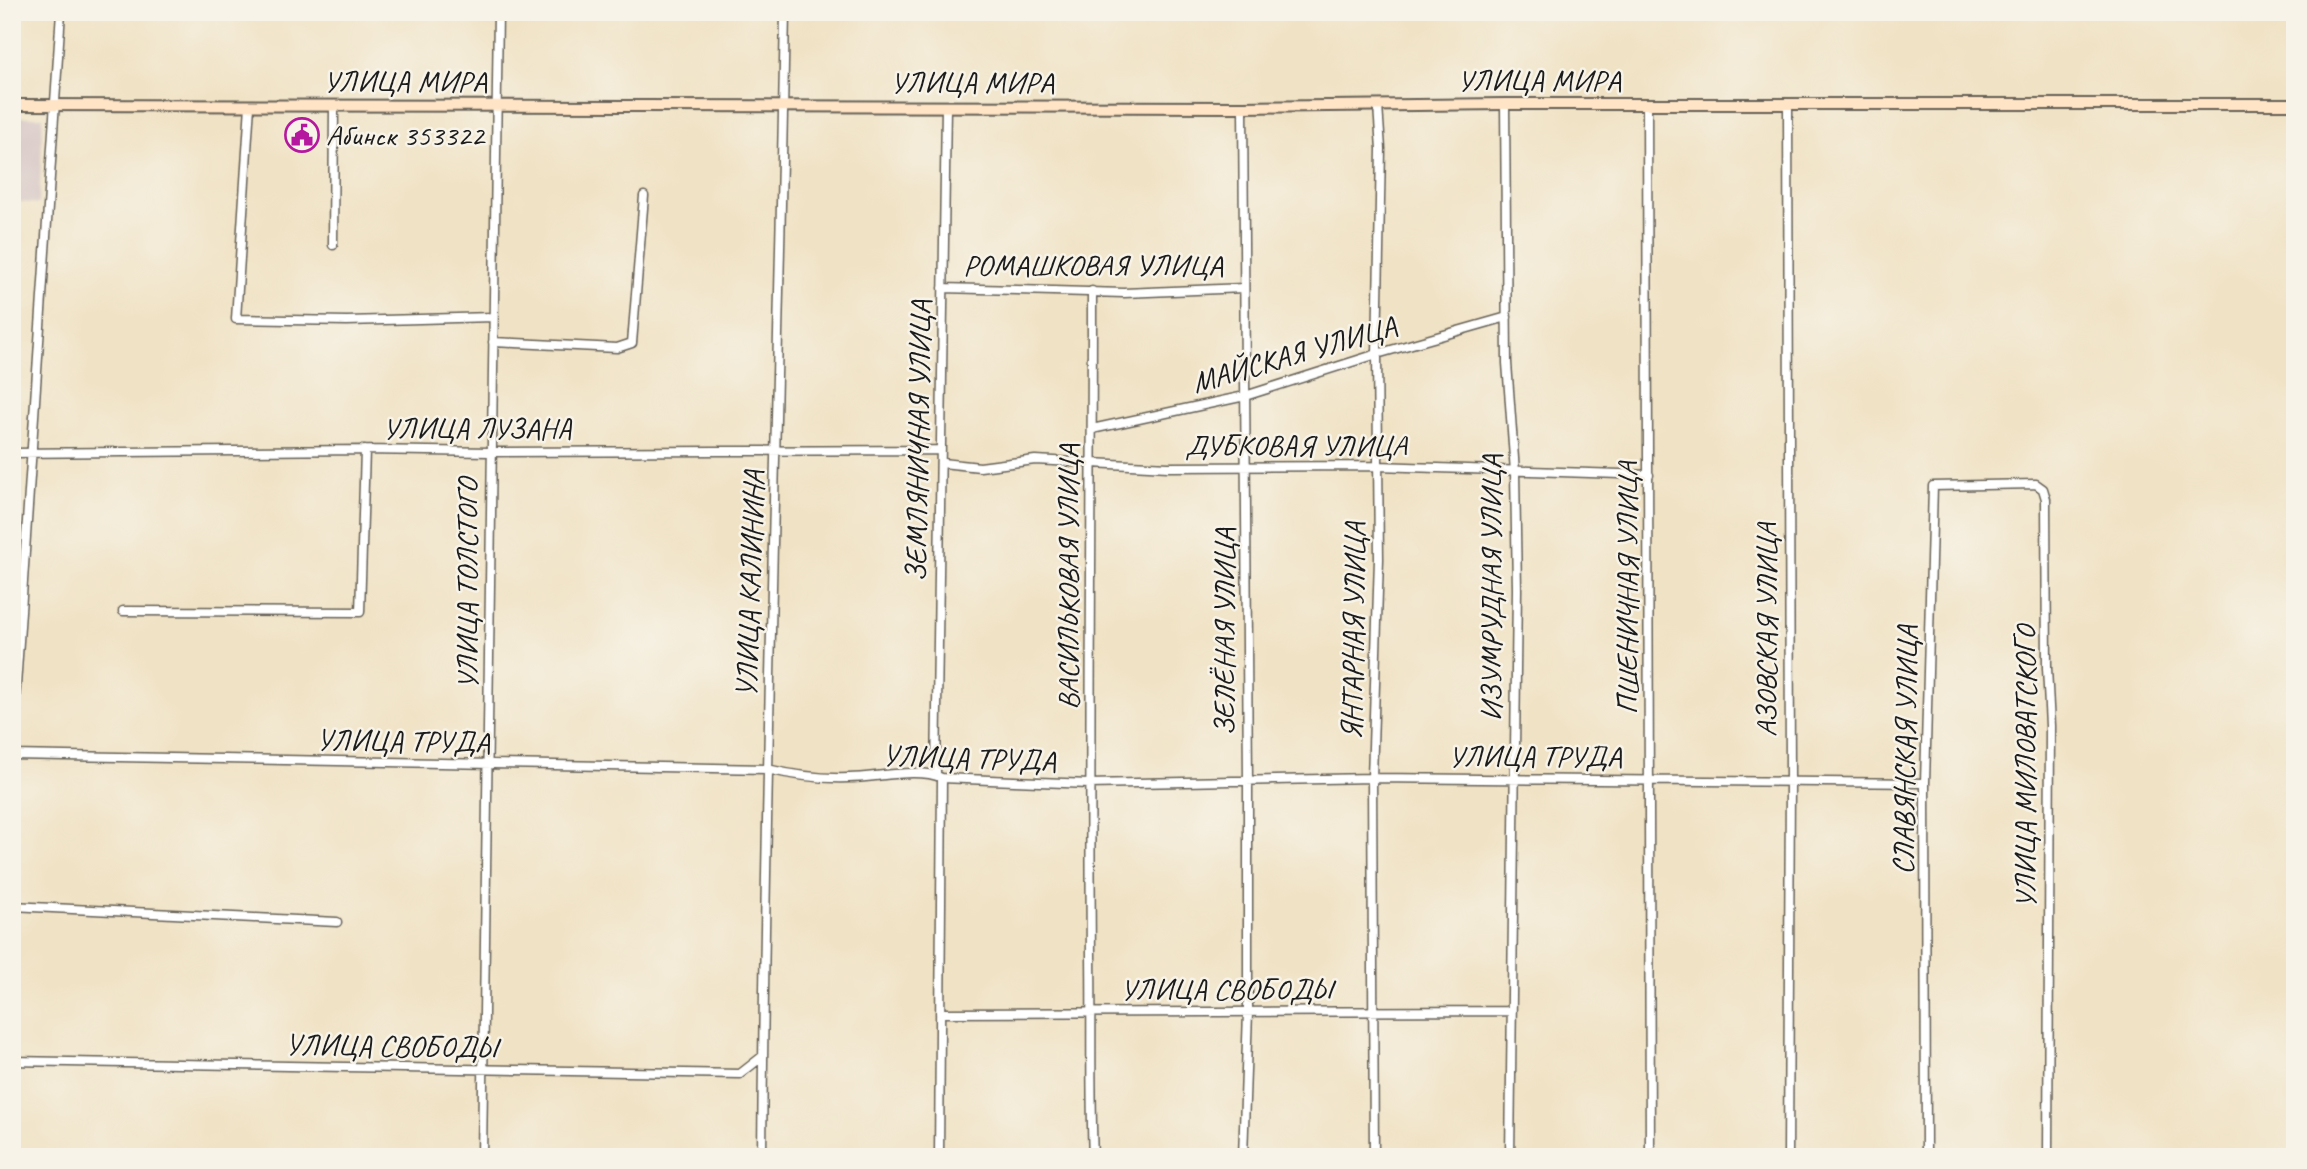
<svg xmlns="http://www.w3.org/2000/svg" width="2307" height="1169" viewBox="0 0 2307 1169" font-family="Caveat,sans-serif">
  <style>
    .industrial { fill: #d1bfbf }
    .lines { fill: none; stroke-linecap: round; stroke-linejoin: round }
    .street-casing { stroke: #666157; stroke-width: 11 }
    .secondary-casing { stroke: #666157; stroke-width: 14 }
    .street { stroke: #fff; stroke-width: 8 }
    .secondary { stroke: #ffe4c6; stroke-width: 10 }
    .labels { text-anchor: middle; stroke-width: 5; stroke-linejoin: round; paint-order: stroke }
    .street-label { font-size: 30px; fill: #1c1c1c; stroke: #f7f3e8 }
    .poi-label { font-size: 30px; fill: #1c1c1c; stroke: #f7f3e8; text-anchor: start }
  </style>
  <rect width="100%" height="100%" fill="#f7f3e8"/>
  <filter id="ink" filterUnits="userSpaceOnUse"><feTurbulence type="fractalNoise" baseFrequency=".0143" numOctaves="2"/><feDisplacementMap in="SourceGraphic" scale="14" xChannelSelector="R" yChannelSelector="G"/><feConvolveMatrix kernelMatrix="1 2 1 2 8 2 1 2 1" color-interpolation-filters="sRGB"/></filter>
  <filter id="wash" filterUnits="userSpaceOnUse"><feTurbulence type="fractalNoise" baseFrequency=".00686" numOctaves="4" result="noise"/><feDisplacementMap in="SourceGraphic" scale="28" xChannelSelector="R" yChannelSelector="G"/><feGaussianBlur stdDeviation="1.57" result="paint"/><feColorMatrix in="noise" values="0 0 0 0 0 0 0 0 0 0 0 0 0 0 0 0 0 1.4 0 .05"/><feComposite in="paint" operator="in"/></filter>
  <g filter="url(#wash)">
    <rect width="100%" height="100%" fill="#f0e2c4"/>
    <path class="industrial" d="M 12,117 L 43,117 L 39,204 L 12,201 Z"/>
  </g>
  <g filter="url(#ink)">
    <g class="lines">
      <g class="street-casing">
        <path id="street" d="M 1505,104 L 1507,363 L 1515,472 L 1517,589 L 1510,1157
          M 1647,104 L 1650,1157
          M 250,105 L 236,319 L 347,321 L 493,317
          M 333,245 L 334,105
          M 943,288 L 1124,293 L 1244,288
          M 1092,291 C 1092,512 1089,734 1091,955 C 1092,1022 1090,1089 1093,1157
          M 493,342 L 617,348 L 632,343 L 644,196
          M 1092,429 L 1245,396 L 1377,354 L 1507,317
          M 12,453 L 365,450 L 490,452 L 941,450
          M 942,463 L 980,467 L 1035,460 L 1168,467 L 1378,466 L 1649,475
          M 123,611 L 360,612 L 365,450
          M 12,746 L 61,12
          M 12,755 L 767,769 C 796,776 819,779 849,778 C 875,778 919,767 942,778 L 1089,784 L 1372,778 L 1925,783
          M 936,775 L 946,107
          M 12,906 L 337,922
          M 940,1013 L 1511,1011
          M 12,1061 L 740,1074 L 763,1056
          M 482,1157 L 498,12
          M 762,1157 C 765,775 778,394 785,12
          M 939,1157 L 942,778
          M 1243,1157 L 1248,1012 L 1248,782 L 1243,107
          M 1374,1157 L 1372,778 L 1379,559 L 1377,354 L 1381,149 L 1378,106
          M 1788,1157 L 1790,782 L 1788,104
          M 1926,1157 L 1925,783 L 1933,486 L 2036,484 L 2043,489 L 2046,499 L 2047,668 L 2050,726 L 2048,1157"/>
      </g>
      <g class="secondary-casing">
        <path id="secondary" d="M 12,105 L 1243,107 L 1505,104 L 2295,104"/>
      </g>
      <use href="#street" class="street"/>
      <use href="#secondary" class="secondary"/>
    </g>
  </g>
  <defs>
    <g id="civic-ring" transform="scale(1.75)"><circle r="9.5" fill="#f7f3e8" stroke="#b5179e" stroke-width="1.5"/><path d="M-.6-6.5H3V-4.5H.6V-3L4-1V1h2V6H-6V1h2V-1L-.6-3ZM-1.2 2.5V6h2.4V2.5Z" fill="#b5179e"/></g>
  </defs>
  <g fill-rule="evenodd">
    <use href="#civic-ring" x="302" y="135"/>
  </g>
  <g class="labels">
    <g class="street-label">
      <text x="1539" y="90">УЛИЦА МИРА</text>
      <text x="405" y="91">УЛИЦА МИРА</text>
      <text x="972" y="92">УЛИЦА МИРА</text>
      <text x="1093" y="275">РОМАШКОВАЯ УЛИЦА</text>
      <text transform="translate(1294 354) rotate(-16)" y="10">МАЙСКАЯ УЛИЦА</text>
      <text x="477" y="438">УЛИЦА ЛУЗАНА</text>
      <text transform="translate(918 441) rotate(-89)" y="10">ЗЕМЛЯНИЧНАЯ УЛИЦА</text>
      <text x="1296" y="455">ДУБКОВАЯ УЛИЦА</text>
      <text transform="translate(1068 577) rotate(-90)" y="10">ВАСИЛЬКОВАЯ УЛИЦА</text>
      <text transform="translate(467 584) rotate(-90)" y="10">УЛИЦА ТОЛСТОГО</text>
      <text transform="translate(750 584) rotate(-88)" y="10">УЛИЦА КАЛИНИНА</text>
      <text transform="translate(1491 588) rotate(-90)" y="10">ИЗУМРУДНАЯ УЛИЦА</text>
      <text transform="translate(1627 588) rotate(-90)" y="10">ПШЕНИЧНАЯ УЛИЦА</text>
      <text transform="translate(1766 630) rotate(-90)" y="10">АЗОВСКАЯ УЛИЦА</text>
      <text transform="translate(1353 631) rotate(-89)" y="10">ЯНТАРНАЯ УЛИЦА</text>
      <text transform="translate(1224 632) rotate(-90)" y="10">ЗЕЛЁНАЯ УЛИЦА</text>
      <text transform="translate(403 741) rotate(1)" y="10">УЛИЦА ТРУДА</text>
      <text transform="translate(1905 750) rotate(-89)" y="10">СЛАВЯНСКАЯ УЛИЦА</text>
      <text x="1535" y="766">УЛИЦА ТРУДА</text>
      <text transform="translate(969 758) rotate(2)" y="10">УЛИЦА ТРУДА</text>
      <text transform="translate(2025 767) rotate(-90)" y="10">УЛИЦА МИЛОВАТСКОГО</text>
      <text x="1226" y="999">УЛИЦА СВОБОДЫ</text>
      <text transform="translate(391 1046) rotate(1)" y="10">УЛИЦА СВОБОДЫ</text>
    </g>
    <g class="poi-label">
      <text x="326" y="145">Абинск 353322</text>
    </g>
  </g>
  <rect width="2307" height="1169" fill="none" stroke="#f7f3e8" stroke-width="42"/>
</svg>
